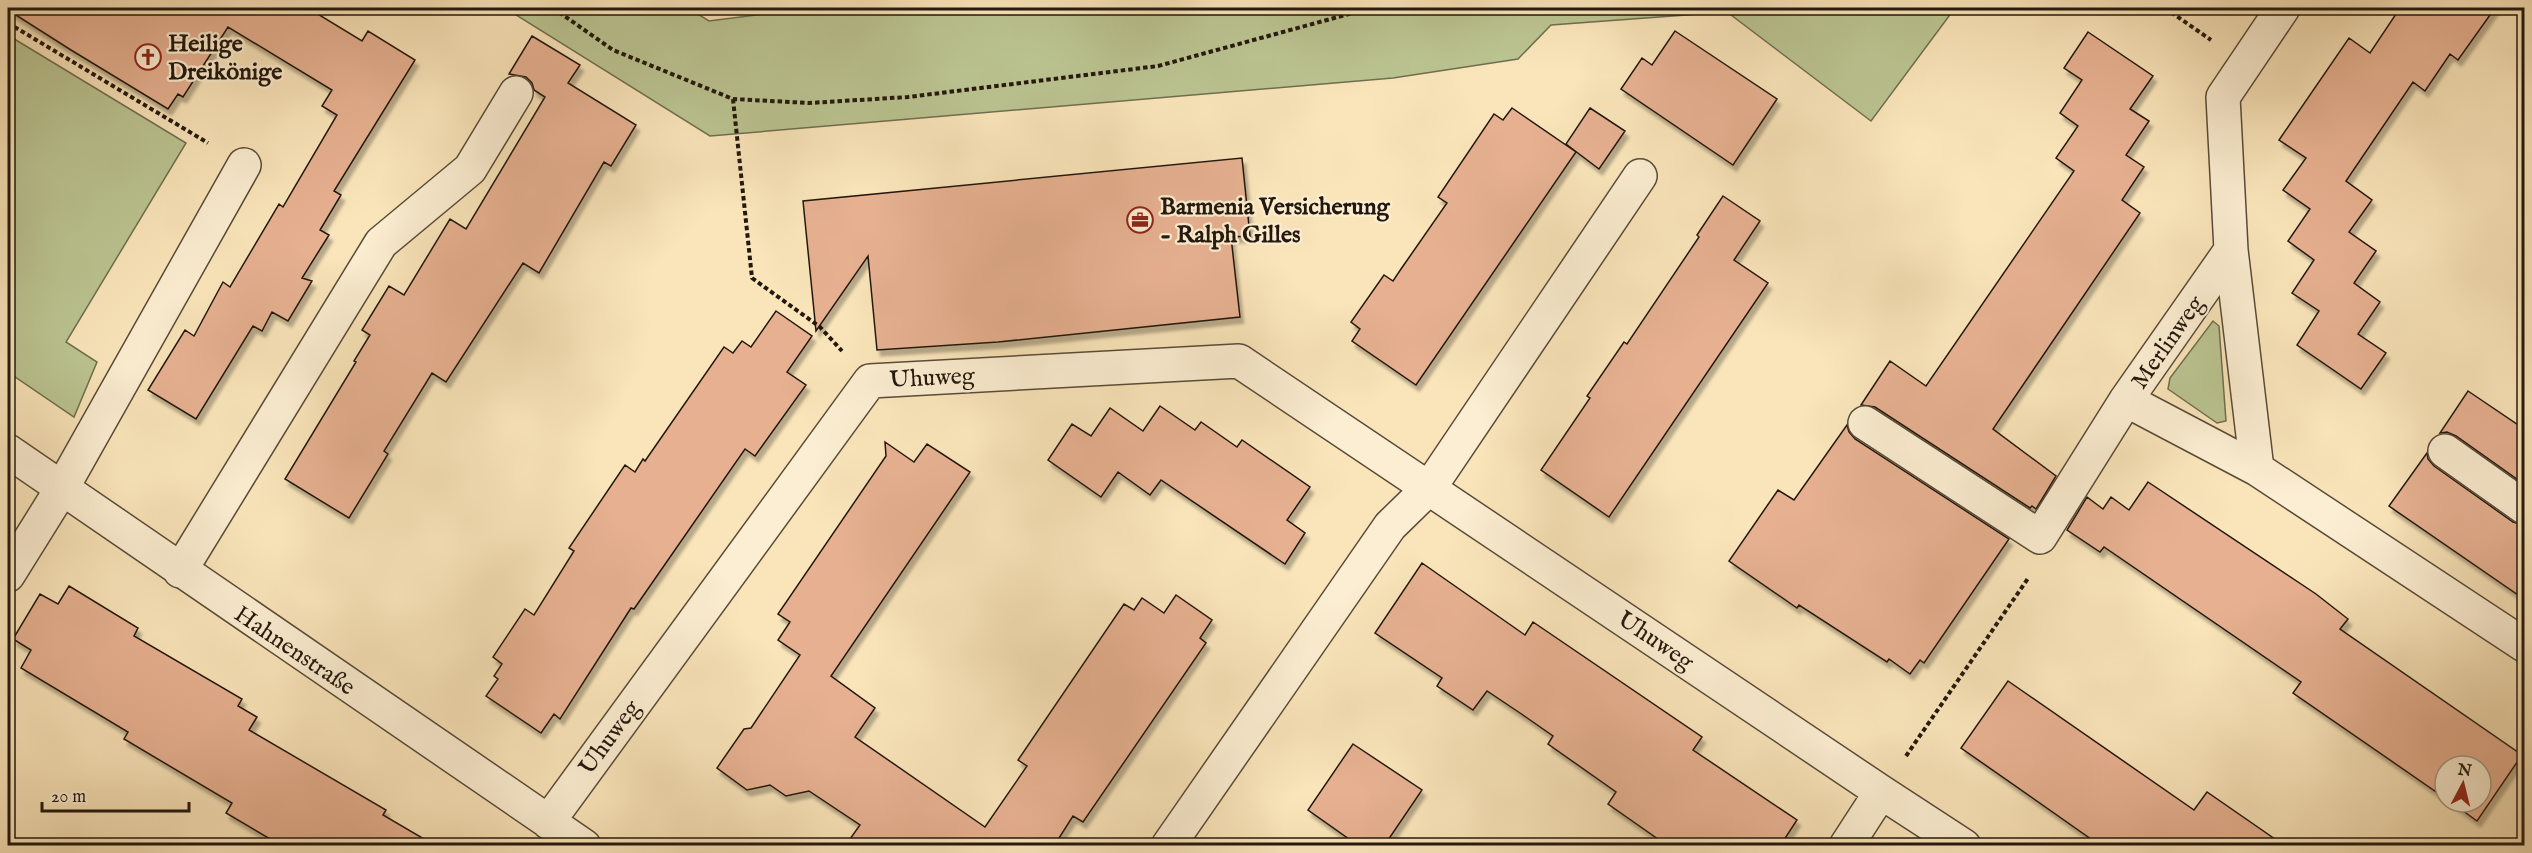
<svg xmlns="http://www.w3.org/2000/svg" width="2532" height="853" viewBox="0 0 2532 853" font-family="'IM FELL English',serif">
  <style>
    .green { fill: #bbc592; stroke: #6f6e50; stroke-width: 1.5 }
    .building { fill: #e7b191; stroke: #23180d; stroke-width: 1.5; filter: url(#shadow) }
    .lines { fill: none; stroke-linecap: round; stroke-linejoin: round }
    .minor-casing { stroke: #594b38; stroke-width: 36 }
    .path { stroke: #23180d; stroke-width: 4; stroke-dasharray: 4.5 3; stroke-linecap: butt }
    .minor { stroke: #fceed2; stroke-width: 33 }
    .labels { text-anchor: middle; stroke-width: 4.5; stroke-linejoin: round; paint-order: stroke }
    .poi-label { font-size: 24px; font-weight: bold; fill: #23180d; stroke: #fceed2; text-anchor: start }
    .street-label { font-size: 24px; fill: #23180d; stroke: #fceed2 }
  </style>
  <defs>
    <filter id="shadow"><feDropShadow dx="3.5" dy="6" stdDeviation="1.5" flood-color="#0004"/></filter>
  </defs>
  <rect width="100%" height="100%" fill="#fae5ba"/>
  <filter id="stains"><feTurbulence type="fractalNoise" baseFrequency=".00333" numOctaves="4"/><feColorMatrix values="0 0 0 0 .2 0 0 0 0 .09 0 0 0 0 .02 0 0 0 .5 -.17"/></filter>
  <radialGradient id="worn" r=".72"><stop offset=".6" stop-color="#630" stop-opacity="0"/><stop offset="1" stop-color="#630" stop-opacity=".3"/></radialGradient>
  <path class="green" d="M 505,8 L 688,8 L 709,21 L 810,8 L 1955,8 L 1871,121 L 1727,12 L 1551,25 L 1518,59 L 1393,78 L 710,136 Z
    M 11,37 L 186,143 L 66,342 L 97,362 L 74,417 L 8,372 L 8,42 Z
    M 2213,321 L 2219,326 L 2226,421 L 2217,423 L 2168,389 L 2170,378 Z"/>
  <path class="building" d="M 8,8 L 308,8 L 362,41 L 368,31 L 415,60 L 334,191 L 341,195 L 320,230 L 329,235 L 302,278 L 312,281 L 288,321 L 272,312 L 262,331 L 253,326 L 196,419 L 148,390 L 185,330 L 194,336 L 223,282 L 230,287 L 279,204 L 283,207 L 337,115 L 322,106 L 332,90 L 228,27 L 183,97 L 178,94 L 168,109 L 71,50 L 8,10 Z
    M 2400,8 L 2495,8 L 2458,60 L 2450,54 L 2425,91 L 2413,82 L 2346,181 L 2372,200 L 2349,232 L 2376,251 L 2354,283 L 2380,302 L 2358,334 L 2386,353 L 2361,389 L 2297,345 L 2319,311 L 2292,293 L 2314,260 L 2288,241 L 2310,209 L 2283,190 L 2306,158 L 2279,140 L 2349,38 L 2370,53 Z
    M 1675,31 L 1777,99 L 1733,165 L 1621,89 L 1642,58 L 1652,65 Z
    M 2088,32 L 2153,76 L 2130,109 L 2149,121 L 2126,155 L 2144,167 L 2122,200 L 2140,213 L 1993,429 L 2056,476 L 2036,509 L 2032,506 L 2030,508 L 1875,407 L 1861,405 L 1890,361 L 1926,386 L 2074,171 L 2056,158 L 2078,126 L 2060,113 L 2082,80 L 2064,68 Z
    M 532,36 L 580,65 L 568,83 L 636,125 L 611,166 L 604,162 L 539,273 L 523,263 L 446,382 L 432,373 L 384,451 L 388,454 L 349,518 L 285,479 L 356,362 L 354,361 L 370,335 L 362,330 L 389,286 L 404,295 L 450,219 L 466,229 L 545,97 L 534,90 L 532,83 L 526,77 L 509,74 Z
    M 1512,108 L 1576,152 L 1416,385 L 1352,341 L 1360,329 L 1351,322 L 1384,275 L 1393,281 L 1401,269 L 1447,203 L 1438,197 L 1494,114 L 1503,120 Z
    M 1590,108 L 1625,131 L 1599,169 L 1566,144 Z
    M 1242,158 L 1250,236 L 1231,237 L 1240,317 L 998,342 L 877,350 L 868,256 L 816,331 L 803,201 Z
    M 1723,196 L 1760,221 L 1734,260 L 1768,283 L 1609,517 L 1541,470 L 1590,398 L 1587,396 L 1624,342 L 1627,344 L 1699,237 L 1697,235 Z
    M 776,311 L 812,336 L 787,372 L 806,385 L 755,456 L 745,449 L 634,609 L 631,608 L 560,719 L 554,714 L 541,733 L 486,696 L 498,679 L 494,676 L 502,664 L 493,657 L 525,609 L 534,615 L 574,551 L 569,548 L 625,465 L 635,472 L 643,459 L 645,461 L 724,347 L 733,353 L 742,341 L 751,347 Z
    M 2468,391 L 2524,429 L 2524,484 L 2456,436 L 2447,432 L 2440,433 Z
    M 1160,406 L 1195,430 L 1201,422 L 1237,447 L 1242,440 L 1310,487 L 1287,520 L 1305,533 L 1285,564 L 1161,480 L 1150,495 L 1118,472 L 1101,497 L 1048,460 L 1072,424 L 1091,436 L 1110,408 L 1143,431 Z
    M 1847,425 L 1849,432 L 1855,439 L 2009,539 L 1924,663 L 1920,660 L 1910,674 L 1889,659 L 1887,662 L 1799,605 L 1797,608 L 1729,561 L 1778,490 L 1794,500 Z
    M 885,442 L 914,462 L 927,444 L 970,472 L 831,676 L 875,708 L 855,737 L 985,827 L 1027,766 L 1018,760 L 1124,604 L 1134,610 L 1142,598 L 1164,613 L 1176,595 L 1212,620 L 1200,638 L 1206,643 L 1083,822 L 1073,816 L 1054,846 L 845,846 L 860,825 L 809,791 L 786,796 L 770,785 L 747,790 L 717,768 L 744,729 L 751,728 L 800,655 L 778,640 L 790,622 L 778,614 L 886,456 Z
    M 2427,453 L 2428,459 L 2434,466 L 2513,522 L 2524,525 L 2524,599 L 2389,506 Z
    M 2148,482 L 2316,594 L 2348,619 L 2340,629 L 2522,755 L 2477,821 L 2451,802 L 2481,802 L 2481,766 L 2445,766 L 2445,798 L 2293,693 L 2301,682 L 2104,547 L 2100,552 L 2067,530 L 2087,497 L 2103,509 L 2111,497 L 2129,510 Z
    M 1422,563 L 1525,635 L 1533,622 L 1702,737 L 1693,750 L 1797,820 L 1780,846 L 1668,846 L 1608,804 L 1616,792 L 1548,744 L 1553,736 L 1520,713 L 1487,691 L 1473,710 L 1437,686 L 1442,678 L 1375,633 Z
    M 69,586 L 138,628 L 134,636 L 242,699 L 238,706 L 257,717 L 249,730 L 386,810 L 383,815 L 436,846 L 282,846 L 226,813 L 232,803 L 124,739 L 128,732 L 21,668 L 31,650 L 13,639 L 40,594 L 58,604 Z
    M 2008,681 L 2194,810 L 2207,792 L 2285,846 L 2101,846 L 1961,748 Z
    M 1353,744 L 1422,790 L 1384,846 L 1359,846 L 1308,810 Z"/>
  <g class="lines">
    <g class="minor-casing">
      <path id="minor" d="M 2126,400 L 2257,469 L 2524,645
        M 1865,423 L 2040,537 L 2126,400 L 2231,250
        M 8,451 L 584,846
        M 2445,451 L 2524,507
        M 2257,469 L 2231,250 L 2223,97 L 2283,8
        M 180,571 L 381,243 L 470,169 L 516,93
        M 8,575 L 61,490 L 244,165
        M 548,822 L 870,381 L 1239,361 L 1881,792 L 1964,846
        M 1168,846 L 1390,526 L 1430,487 L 1640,176
        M 1846,846 L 1881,792"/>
    </g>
    <path class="path" d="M 553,8 L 613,50 L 733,99 L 809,103 L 908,97 L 1158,66 L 1360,11 L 1386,8
      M 2165,8 L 2211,40
      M 8,23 L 208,143
      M 733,99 L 752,278 L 820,327 L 842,351
      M 1906,756 L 2029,577"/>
    <use href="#minor" class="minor"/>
  </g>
  <defs>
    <g id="church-ring" transform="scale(1.35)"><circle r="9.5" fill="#fceed2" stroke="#8f2418" stroke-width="1.5"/><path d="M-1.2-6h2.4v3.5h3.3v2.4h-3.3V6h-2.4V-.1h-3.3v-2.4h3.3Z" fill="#8f2418"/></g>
    <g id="office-ring" transform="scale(1.35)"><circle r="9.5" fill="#fceed2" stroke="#8f2418" stroke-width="1.5"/><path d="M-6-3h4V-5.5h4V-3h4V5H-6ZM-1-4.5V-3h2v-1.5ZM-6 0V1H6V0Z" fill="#8f2418"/></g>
  </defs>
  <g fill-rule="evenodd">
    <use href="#church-ring" x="148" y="57"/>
    <use href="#office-ring" x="1140" y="220"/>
  </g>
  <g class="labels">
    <g class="poi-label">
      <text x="168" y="51">Heilige<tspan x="168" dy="28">Dreikönige</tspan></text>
      <text x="1160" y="214">Barmenia Versicherung<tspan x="1160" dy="28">- Ralph Gilles</tspan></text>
    </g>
    <g class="street-label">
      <text transform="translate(2167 342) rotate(-55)" y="8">Merlinweg</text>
      <text transform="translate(932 377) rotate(-3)" y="8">Uhuweg</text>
      <text transform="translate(1656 640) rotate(34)" y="8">Uhuweg</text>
      <text transform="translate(295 650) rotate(34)" y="8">Hahnenstraße</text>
      <text transform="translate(609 737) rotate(-54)" y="8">Uhuweg</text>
    </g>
  </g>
  <rect width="2532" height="853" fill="none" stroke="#fae5ba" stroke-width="30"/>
  <rect x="9" y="9" width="2514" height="835" fill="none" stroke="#23180d" stroke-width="3"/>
  <rect x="15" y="15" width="2502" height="823" fill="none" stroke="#23180d" stroke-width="1.5"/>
  <g transform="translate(2463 784) rotate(7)"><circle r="28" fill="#fceed2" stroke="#a59883" stroke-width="1.5"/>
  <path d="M0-4.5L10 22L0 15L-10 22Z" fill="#8f2418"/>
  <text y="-9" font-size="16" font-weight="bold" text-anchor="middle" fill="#23180d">N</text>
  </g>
  <path d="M42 802v9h147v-9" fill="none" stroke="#23180d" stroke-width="3"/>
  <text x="51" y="802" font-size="18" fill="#23180d" stroke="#fceed2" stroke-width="4.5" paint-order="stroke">20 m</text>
  <rect width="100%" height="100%" filter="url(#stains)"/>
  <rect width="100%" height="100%" fill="url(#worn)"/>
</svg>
